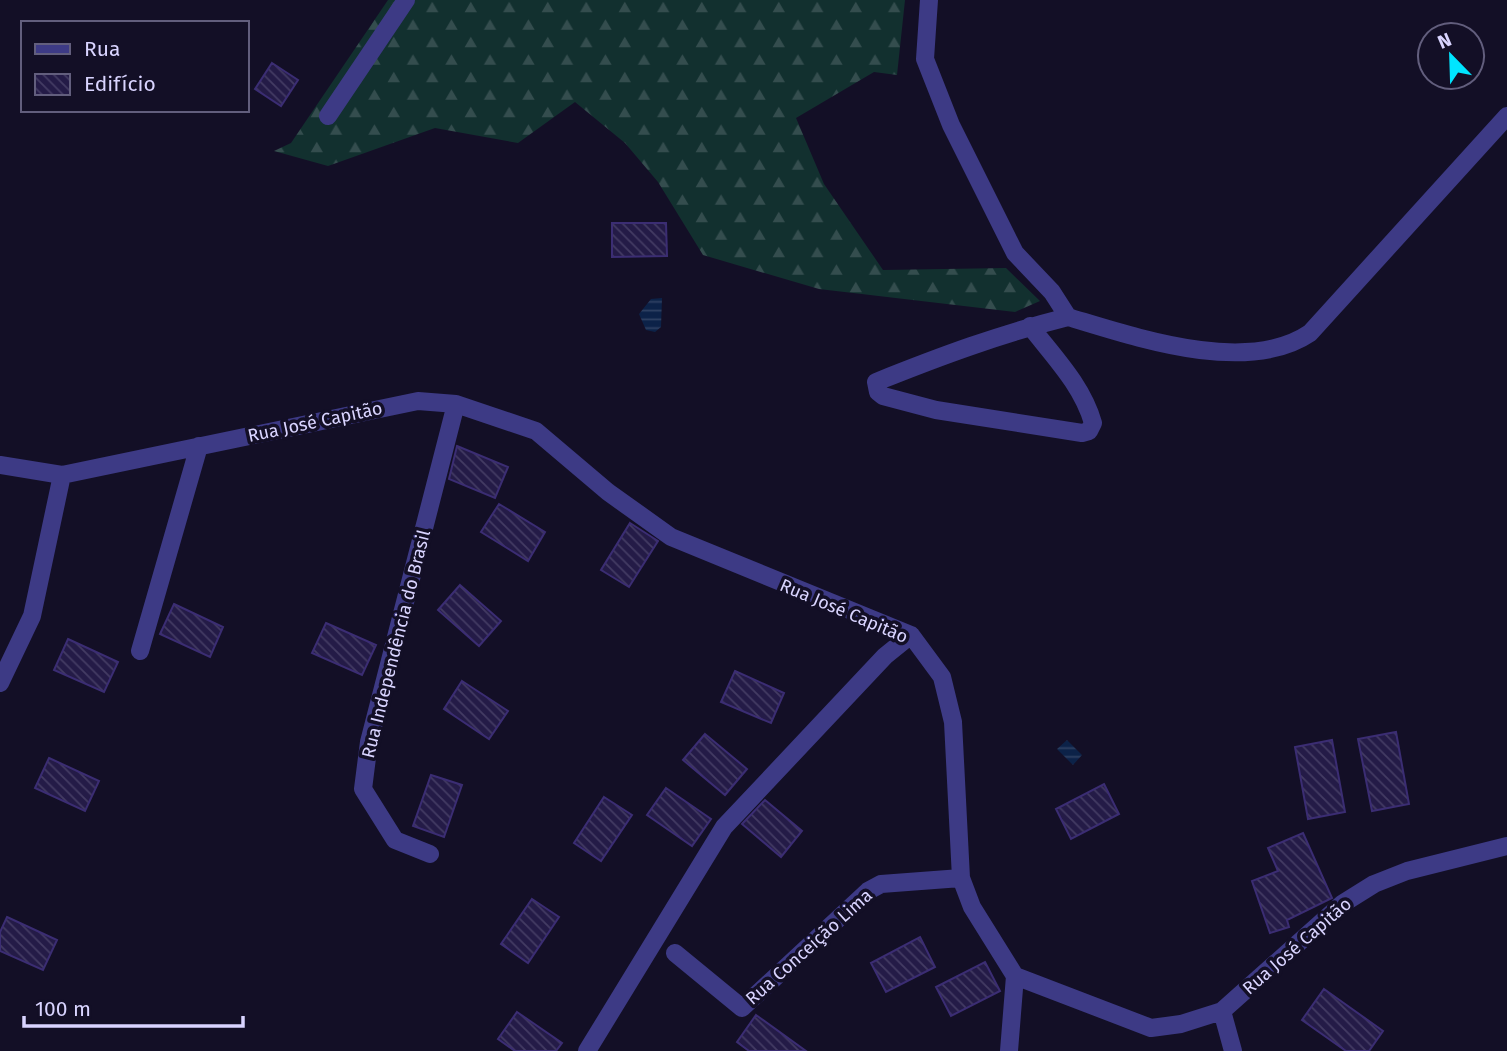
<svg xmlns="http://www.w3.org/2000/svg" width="1507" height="1051" viewBox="0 0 1507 1051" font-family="'Fira Sans',sans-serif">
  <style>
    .forest { fill: url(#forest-firs) }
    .water { fill: url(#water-rules) }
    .building { fill: url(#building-back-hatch); stroke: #3b2d73; stroke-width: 2 }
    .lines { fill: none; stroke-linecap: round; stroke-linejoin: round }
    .minor { stroke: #3d3a85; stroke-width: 18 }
    .labels { text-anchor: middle; stroke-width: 7; stroke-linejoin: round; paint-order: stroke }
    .street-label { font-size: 18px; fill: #d9d4ff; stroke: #130f26 }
  </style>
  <defs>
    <pattern id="forest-firs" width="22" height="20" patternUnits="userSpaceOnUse" patternTransform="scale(1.75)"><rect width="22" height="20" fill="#12302f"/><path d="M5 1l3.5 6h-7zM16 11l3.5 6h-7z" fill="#344d4e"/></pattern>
    <pattern id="water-rules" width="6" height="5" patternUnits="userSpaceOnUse" patternTransform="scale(1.75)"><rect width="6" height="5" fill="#0c2248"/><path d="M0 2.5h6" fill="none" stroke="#2f4163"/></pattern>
    <pattern id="building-back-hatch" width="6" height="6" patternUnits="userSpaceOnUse" patternTransform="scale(1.75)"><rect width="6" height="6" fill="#241b47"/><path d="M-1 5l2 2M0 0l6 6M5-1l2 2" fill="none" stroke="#433b63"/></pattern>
  </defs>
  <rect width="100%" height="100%" fill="#130f26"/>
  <path class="forest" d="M 388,0 L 905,0 L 897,75 L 874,72 L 796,118 L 824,184 L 883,270 L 1006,268 L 1040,301 L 1015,312 L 819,289 L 703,255 L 658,182 L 625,143 L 575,102 L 518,143 L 435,128 L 328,166 L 274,151 L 291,143 Z"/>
  <path class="water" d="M 662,298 L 661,327 L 655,332 L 646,330 L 639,314 L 651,299 Z
    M 1067,740 L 1082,755 L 1073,765 L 1057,749 Z"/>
  <path class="building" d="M 272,63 L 298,80 L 281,106 L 255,89 Z
    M 612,223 L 666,223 L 667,256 L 612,257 Z
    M 457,446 L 508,467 L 495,498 L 449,479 Z
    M 499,504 L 545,532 L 528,561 L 481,532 Z
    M 630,523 L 658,541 L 629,587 L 601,570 Z
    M 460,585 L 501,621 L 479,646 L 438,610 Z
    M 174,604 L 223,627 L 210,657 L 160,634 Z
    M 326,623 L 376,645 L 362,675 L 312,653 Z
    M 68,639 L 118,662 L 104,692 L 54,670 Z
    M 735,671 L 784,693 L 771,723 L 721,702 Z
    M 462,681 L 508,711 L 489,739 L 444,709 Z
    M 1396,732 L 1409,804 L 1372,811 L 1358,739 Z
    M 705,734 L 747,769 L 725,795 L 683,760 Z
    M 1332,740 L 1345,812 L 1308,819 L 1295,747 Z
    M 49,758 L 99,781 L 85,811 L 35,788 Z
    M 431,775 L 462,785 L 444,837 L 413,826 Z
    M 1104,784 L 1119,814 L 1071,839 L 1056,809 Z
    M 666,788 L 711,819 L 692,846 L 647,815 Z
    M 604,797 L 632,815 L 601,861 L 574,843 Z
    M 765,800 L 802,831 L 781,857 L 742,824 Z
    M 1303,833 L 1332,898 L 1287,920 L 1289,927 L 1270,933 L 1252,881 L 1278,871 L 1268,848 Z
    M 532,899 L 559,917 L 528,963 L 501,944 Z
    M 7,917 L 57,940 L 43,970 L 0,951 L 0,932 Z
    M 920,937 L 935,967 L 886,992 L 871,963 Z
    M 985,962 L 1000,991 L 951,1016 L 936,987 Z
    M 1324,989 L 1383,1031 L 1369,1051 L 1346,1051 L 1302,1020 Z
    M 517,1012 L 562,1043 L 556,1051 L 515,1051 L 498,1039 Z
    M 756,1015 L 806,1051 L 749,1051 L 737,1042 Z"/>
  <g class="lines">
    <path class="minor" d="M 929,0 L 925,59 L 951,125 L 1015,253 L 1052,292 L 1068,317 C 1135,337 1247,376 1310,333 L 1507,116
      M 328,116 L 406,0
      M 1030,326 C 1054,357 1082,385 1093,423 L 1089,431 L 1082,433 L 936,410 L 883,396 L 878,392 L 876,382 C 941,356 1000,334 1068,317
      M 0,465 L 62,475 L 418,401 L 456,404 L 536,431 L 608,492 L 671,537 L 911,635 L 942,677 L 953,722 L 961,878 L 972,907 L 1015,976 L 1151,1028 L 1181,1024 L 1222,1011 L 1342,904 L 1374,884 L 1407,871 L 1507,846
      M 140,651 L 199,446
      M 0,683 L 32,616 L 62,475
      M 430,854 L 395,840 L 363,789 L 369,742 L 456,404
      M 675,953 L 742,1008 L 868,891 L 881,884 L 961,878
      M 1222,1011 L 1233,1051
      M 587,1051 L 724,827 L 885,656 L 911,635
      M 1009,1051 L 1015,976"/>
  </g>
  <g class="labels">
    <g class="street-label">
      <text transform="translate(315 422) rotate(-12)" y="6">Rua José Capitão</text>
      <text transform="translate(844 611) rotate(23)" y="6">Rua José Capitão</text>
      <text transform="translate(396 644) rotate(-76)" y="6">Rua Independência do Brasil</text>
      <text transform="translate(1297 946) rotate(-41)" y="6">Rua José Capitão</text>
      <text transform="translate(809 947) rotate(-42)" y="6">Rua Conceição Lima</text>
    </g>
  </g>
  <rect x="21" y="21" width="228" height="91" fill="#130f26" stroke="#625e7d" stroke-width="2"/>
  <rect x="35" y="44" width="35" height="10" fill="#3d3a85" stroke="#625e7d" stroke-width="2"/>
  <text x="84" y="56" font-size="21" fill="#d9d4ff">Rua</text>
  <rect x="35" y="74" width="35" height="21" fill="url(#building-back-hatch)" stroke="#625e7d" stroke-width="2"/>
  <text x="84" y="91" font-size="21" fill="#d9d4ff">Edifício</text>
  <g transform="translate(1451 56) rotate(337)"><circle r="33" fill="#130f26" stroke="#625e7d" stroke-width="2"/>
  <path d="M0-5L12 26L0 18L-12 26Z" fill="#00e5ff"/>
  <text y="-10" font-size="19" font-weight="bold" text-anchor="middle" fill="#d9d4ff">N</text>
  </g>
  <path d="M24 1016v10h219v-10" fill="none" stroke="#d9d4ff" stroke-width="3.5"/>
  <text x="35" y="1016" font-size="21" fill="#d9d4ff" stroke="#130f26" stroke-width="5" paint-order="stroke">100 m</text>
</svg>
